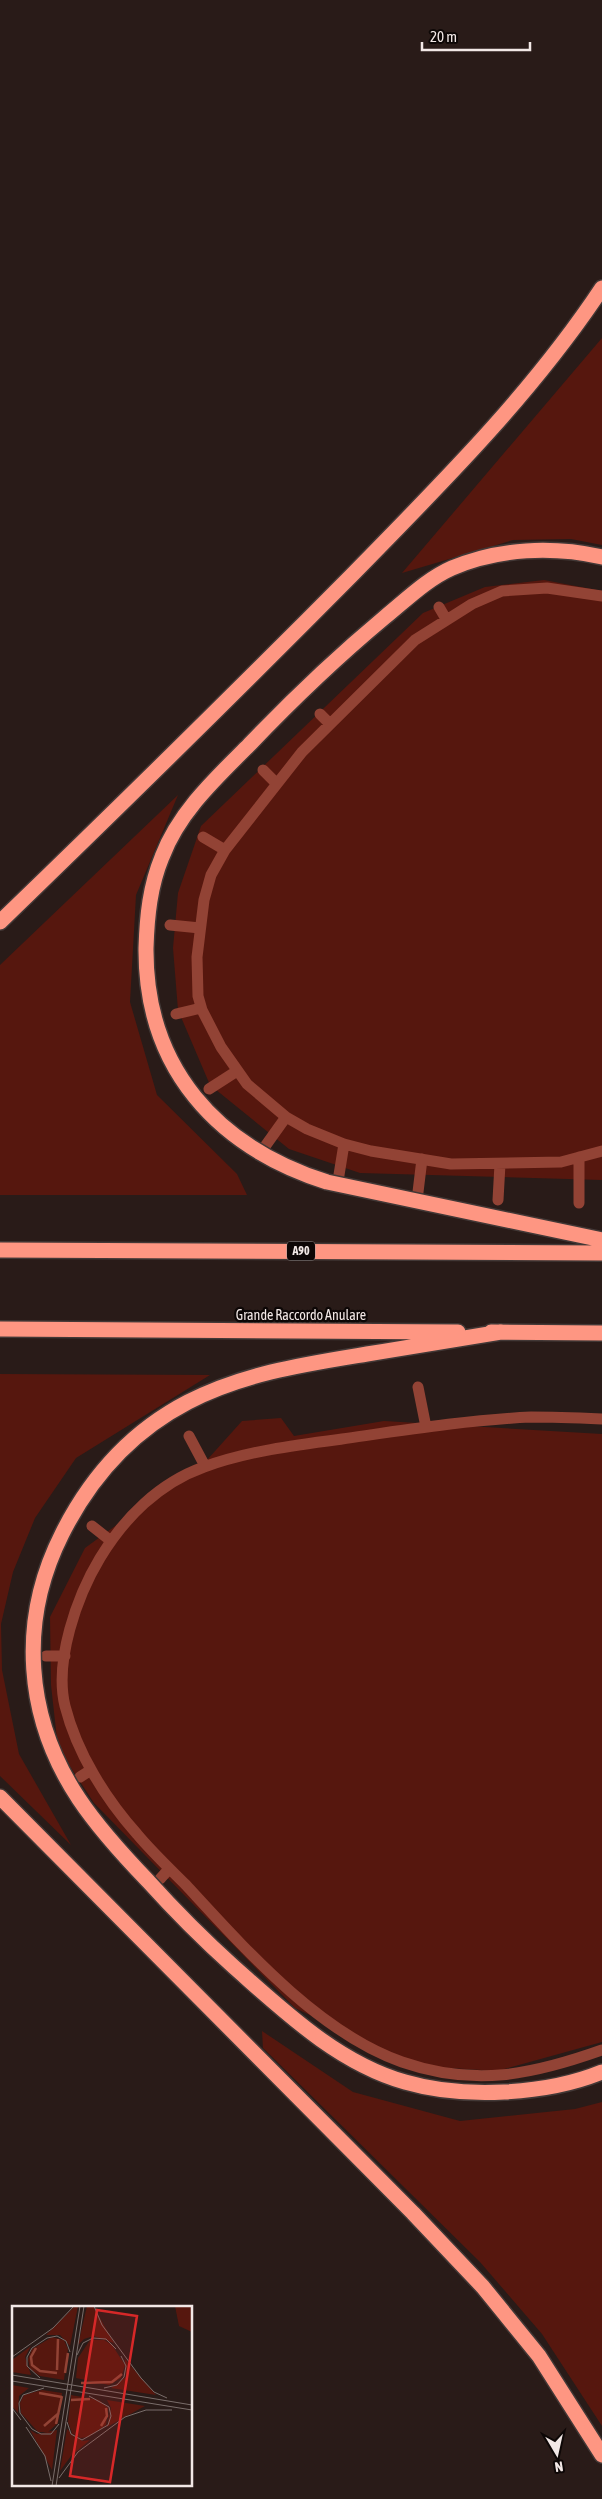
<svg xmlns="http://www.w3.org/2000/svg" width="602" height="2499" viewBox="0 0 602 2499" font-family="'Asap Condensed',sans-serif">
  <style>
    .green { fill: #56170e }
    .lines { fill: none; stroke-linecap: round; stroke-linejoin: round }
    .stream { stroke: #924335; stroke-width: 11 }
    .motorway-casing { stroke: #423836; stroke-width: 18 }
    .motorway { stroke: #fe9682; stroke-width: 15 }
    .labels { text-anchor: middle; stroke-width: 4.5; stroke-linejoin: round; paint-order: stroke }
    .shield { fill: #0d0706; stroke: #ada4a3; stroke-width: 1 }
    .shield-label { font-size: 12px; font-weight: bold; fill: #f2e8e6 }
    .street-label { font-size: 14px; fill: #f2e8e6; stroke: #0d0706 }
    .inset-river { fill: none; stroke: #924335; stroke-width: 2.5 }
    .inset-road { fill: none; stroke: #796d6a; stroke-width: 1 }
    .view { fill: #d62828; fill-opacity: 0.15; stroke: #d62828; stroke-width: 2.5 }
    .inset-edge { fill: none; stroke: #f2e8e6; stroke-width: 2.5 }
  </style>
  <rect width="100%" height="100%" fill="#291b18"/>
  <path class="green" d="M 602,338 L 602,545 L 571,539 L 513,540 L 402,573 Z
    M 544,580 L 602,591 L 602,1180 L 360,1173 L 289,1149 L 210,1085 L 178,1010 L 173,948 L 178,893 L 201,826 L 423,613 L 485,587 Z
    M 178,795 L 136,895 L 130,1002 L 157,1095 L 237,1174 L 247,1195 L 0,1195 L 0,965 Z
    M 0,1374 L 210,1375 L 76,1458 L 35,1518 L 13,1572 L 1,1624 L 2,1670 L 19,1754 L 71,1845 L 0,1776 Z
    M 281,1418 L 294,1436 L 384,1421 L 602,1434 L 602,2042 L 497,2071 L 418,2066 L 295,2008 L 94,1803 L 58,1748 L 51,1685 L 50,1617 L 85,1548 L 192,1470 L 208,1464 L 207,1460 L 242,1421 Z
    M 262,2031 L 353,2092 L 460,2121 L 575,2109 L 602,2102 L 602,2426 L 542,2334 L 480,2262 L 263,2048 Z"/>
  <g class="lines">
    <path class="stream" d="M 602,596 L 547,588 L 502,591 L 472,604 L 415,640 L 302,752 L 225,850 L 211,875 L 204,900 L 197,957 L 198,996 L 202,1010 L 221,1047 L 247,1084 L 286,1117 L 307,1129 L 344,1144 L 371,1151 L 451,1164 L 561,1162 L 602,1151
      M 439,607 L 446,619
      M 320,714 L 329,723
      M 263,770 L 276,783
      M 203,837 L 225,850
      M 170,925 L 200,928
      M 176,1014 L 201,1008
      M 209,1089 L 237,1071
      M 266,1145 L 286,1117
      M 338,1181 L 344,1144
      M 418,1192 L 422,1159
      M 498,1200 L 500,1164
      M 579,1203 L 579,1157
      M 418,1387 L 426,1427
      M 602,1419 C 579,1418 555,1417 531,1417 C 468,1420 405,1430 342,1439 C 296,1445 248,1451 204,1467 C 159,1483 124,1518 100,1558 C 77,1596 54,1661 65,1706 C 77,1753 105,1798 137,1834 C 152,1852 169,1868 186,1885 C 245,1949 319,2033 402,2062 C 474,2087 532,2075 602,2050
      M 189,1436 L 205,1466
      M 92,1526 L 111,1541
      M 46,1656 L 65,1656
      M 80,1777 L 91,1770
      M 160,1879 L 169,1869"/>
    <g class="motorway-casing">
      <path id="motorway" d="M 602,557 C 553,546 499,548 452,568 C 427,579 406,600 385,617 C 337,657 292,700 249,745 C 216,778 179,812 162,857 C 150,886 147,916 146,948 C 145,1068 217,1147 327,1182 L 602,1240
        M 0,922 C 118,808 235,693 351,576 C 440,485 531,395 602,288
        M 0,1250 L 602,1253
        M 0,1329 L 458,1332
        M 491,1332 L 602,1333
        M 501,1332 C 457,1339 412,1347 367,1354 C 306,1364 244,1373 188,1402 C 132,1431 90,1478 62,1534 C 18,1621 25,1718 79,1799 C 99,1829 123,1855 148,1881 C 175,1911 204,1940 234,1967 C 285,2012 338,2063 405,2082 C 463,2099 546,2095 602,2072
        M 0,1797 L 413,2213 L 483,2287 L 539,2356 L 602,2455"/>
    </g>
    <use href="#motorway" class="motorway"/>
  </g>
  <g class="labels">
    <rect class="shield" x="287" y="1241.5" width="28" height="19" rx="4"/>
    <g class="shield-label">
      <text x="301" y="1255">A90</text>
    </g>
    <g class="street-label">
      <text x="301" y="1320">Grande Raccordo Anulare</text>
    </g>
  </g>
  <g transform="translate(12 2306)">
    <rect width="180" height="180" fill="#291b18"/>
    <path d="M 63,0 L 66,0 L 58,40 L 48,29 L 34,29 ZM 75,0 L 81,0 L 102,37 L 82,30 L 72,33 L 66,39 ZM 163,0 L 180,0 L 180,26 L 167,20 ZM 40,31 L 52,34 L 56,43 L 52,74 L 28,70 L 18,63 L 16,53 L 20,43 ZM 78,34 L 92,34 L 100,39 L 113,59 L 109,72 L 97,79 L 64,72 L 66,52 ZM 19,40 L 13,51 L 19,69 L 0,66 L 0,54 ZM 113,53 L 144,89 L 99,82 L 114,71 ZM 0,79 L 17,82 L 7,90 L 6,107 L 0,100 ZM 30,84 L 50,87 L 46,117 L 36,126 L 26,126 L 9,107 L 8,97 L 12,89 ZM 59,89 L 87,94 L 96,102 L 94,119 L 77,131 L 68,132 L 60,127 L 56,116 ZM 95,94 L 133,100 L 95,121 L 99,102 ZM 55,123 L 70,135 L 78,134 L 59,150 L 48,165 ZM 18,124 L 25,128 L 45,124 L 40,164 Z" fill="#56170e"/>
    <path class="inset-river" d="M 24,42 L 19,51 L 20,59 L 28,65 L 45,67M 45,64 L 46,33M 53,67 L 56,47M 69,77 L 100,76 L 110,68M 27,87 L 50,91M 59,94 L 78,93M 44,118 L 50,90M 32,120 L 47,107M 89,120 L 95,110 L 94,102"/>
    <path class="inset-road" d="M 82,0 L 90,19 L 129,72 L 142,86 L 155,92M 65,49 L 71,37 L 81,32 L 94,33 L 104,43M 0,51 L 41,22 L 62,0M 0,69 L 180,99M 28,72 L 15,60 L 15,51 L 20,42 L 35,32 L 45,30 L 54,35 L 58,46M 0,75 L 180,104M 32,82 L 11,89 L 7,97 L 8,107 L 20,123 L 29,128 L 39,128 L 47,118M 92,82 L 105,79 L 112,71 L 114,60 L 109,50M 0,102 L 9,114M 55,116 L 59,128 L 70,134 L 96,119 L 99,110 L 97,101 L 77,90M 14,121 L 33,150 L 39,175M 47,172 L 66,146 L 113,111 L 134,104 L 160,104M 40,180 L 68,0M 44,180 L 72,0"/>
    <path class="view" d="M 85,4 L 125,10 L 98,176 L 58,170 Z"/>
    <rect width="180" height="180" class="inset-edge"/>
  </g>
  <g transform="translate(557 2454) rotate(171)" stroke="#0d0706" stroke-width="4" paint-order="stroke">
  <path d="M0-4L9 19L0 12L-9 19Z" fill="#f2e8e6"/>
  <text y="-8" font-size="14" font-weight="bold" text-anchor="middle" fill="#f2e8e6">N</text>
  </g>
  <path d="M422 42v8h108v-8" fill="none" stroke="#f2e8e6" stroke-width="2.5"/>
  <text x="430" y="42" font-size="15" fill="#f2e8e6" stroke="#0d0706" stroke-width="4" paint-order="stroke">20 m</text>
</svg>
